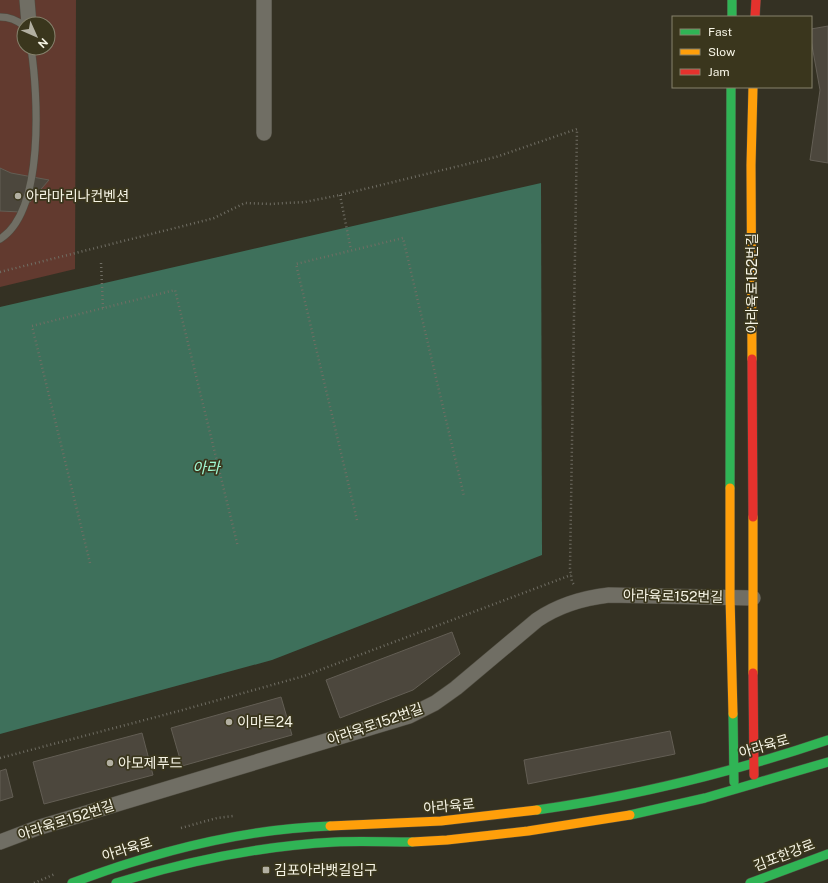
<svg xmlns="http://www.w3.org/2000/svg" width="828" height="883" viewBox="0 0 828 883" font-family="'Public Sans','Noto Sans KR',sans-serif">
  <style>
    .green { fill: #623a2f; fill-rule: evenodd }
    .water { fill: #3e705b }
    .building { fill: #4c473d; stroke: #635e54 }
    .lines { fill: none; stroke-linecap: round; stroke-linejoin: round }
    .lane-casing { stroke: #4f4c40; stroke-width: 8 }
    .street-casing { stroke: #4f4c40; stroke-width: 16 }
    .fast-casing { stroke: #4f4c40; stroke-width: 10 }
    .slow-casing { stroke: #4f4c40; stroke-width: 10 }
    .jam-casing { stroke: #4f4c40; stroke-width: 10 }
    .path { stroke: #706e64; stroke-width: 2.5; stroke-dasharray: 1 3; stroke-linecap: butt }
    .lane { stroke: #706e64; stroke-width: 7 }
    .street { stroke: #706e64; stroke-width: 15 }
    .fast { stroke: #30b455; stroke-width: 9 }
    .slow { stroke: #ff9f0a; stroke-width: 9 }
    .jam { stroke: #e5322d; stroke-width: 9 }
    .poi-dot { fill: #b3b0a2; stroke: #3a361d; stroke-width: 1.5 }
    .labels { text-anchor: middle; stroke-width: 3.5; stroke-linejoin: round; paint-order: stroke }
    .poi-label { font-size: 14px; fill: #f7f5e6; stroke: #3a361d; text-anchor: start }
    .street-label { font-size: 14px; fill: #f7f5e6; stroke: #3a361d }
    .water-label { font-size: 15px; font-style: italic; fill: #a0f7d2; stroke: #3a361d }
  </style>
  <rect width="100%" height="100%" fill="#343123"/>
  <path class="green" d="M 0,0 L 76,0 L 75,269 L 0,287 ZM 24,24 L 48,24 L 48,48 L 24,48 Z"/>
  <path class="water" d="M 541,183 L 542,555 L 272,660 L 0,734 L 0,307 Z"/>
  <path class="building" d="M 828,26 L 828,163 L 810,160 L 820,90 L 811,40 L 811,29 Z
    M 0,168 L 11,173 L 49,180 L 21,212 L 0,211 Z
    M 452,632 L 460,654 L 413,690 L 340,718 L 326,680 Z
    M 281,697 L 292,735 L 182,766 L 171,728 Z
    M 670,731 L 675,754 L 528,784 L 524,760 Z
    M 142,733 L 153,775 L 44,804 L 33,762 Z
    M 6,769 L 13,797 L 0,801 L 0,771 Z"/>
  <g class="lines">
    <g class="lane-casing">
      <path id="lane" d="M 0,17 C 9,17 17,20 24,26
        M 0,239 C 45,211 38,94 31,48"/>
    </g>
    <g class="street-casing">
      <path id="street" d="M 27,0 L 29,24
        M 264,0 L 264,133
        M 0,842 L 37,828 L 409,716 L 435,703 L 456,688 L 537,620 C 559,605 583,598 609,595 L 753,598"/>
    </g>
    <g class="fast-casing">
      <path id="fast" d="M 732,0 L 732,17
        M 730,488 L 731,87
        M 733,714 L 734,782
        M 537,810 C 636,796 733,772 828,740
        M 630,815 L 705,798 L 828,762
        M 72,883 C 154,852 242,829 330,826
        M 116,883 C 187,861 261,846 335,842 C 360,841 386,842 412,842
        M 750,883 L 828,854"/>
    </g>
    <g class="slow-casing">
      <path id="slow" d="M 752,359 L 751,165 L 753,87
        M 730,488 L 730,597 L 733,714
        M 753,517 L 753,673
        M 330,826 L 441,821 L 537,810
        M 412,842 L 447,840 L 528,831 L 630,815"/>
    </g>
    <g class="jam-casing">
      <path id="jam" d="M 755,17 L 756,0
        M 752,359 L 753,517
        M 753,673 L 754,775"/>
    </g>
    <path class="path" d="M 340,195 L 351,250
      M 101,263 L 103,308
      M 0,272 L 207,220 L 214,218 L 245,203 L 270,204 L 305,202 L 340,195 L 496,157 L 577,129 L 570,568 L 572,582 L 575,586
      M 357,520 L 296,264 L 403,238 L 464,496
      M 90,563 L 32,326 L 175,290 L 238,547
      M 0,758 L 179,711 L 304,676 L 571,575
      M 181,828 L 217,818 L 233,816
      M 34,883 L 55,874"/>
    <use href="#lane" class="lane"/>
    <use href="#street" class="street"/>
    <use href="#fast" class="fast"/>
    <use href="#slow" class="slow"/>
    <use href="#jam" class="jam"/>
  </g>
  <g class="poi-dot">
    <circle cx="18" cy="196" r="4"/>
    <circle cx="229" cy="722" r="4"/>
    <circle cx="110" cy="763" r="4"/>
    <rect x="262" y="866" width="8" height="8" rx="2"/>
  </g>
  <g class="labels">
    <g class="poi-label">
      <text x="26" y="201">아라마리나컨벤션</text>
      <text x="237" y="727">이마트24</text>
      <text x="118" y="768">아모제푸드</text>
      <text x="274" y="875">김포아라뱃길입구</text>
    </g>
    <g class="street-label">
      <text transform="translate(752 283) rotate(-90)" y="5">아라육로152번길</text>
      <text transform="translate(673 596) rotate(1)" y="5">아라육로152번길</text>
      <text transform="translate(375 724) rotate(-19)" y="5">아라육로152번길</text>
      <text transform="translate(764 746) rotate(-16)" y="5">아라육로</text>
      <text transform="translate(449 806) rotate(-5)" y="5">아라육로</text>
      <text transform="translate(66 820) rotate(-18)" y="5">아라육로152번길</text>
      <text transform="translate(127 849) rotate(-17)" y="5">아라육로</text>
      <text transform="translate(784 855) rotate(-21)" y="5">김포한강로</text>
    </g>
    <g class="water-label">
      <text x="206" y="473">아라</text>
    </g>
  </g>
  <rect x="672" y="16" width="140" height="72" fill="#3a361d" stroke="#86826d"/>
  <rect x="680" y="29" width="20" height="6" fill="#30b455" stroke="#86826d"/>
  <text x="708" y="36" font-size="12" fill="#f7f5e6">Fast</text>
  <rect x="680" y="49" width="20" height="6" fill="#ff9f0a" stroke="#86826d"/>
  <text x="708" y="56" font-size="12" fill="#f7f5e6">Slow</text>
  <rect x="680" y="69" width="20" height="6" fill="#e5322d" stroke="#86826d"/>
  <text x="708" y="76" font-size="12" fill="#f7f5e6">Jam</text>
  <g transform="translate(36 36) rotate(135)"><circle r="19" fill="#3a361d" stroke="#86826d"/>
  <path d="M0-3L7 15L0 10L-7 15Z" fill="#b3b0a2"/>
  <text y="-6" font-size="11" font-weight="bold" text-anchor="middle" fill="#f7f5e6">N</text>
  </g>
</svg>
